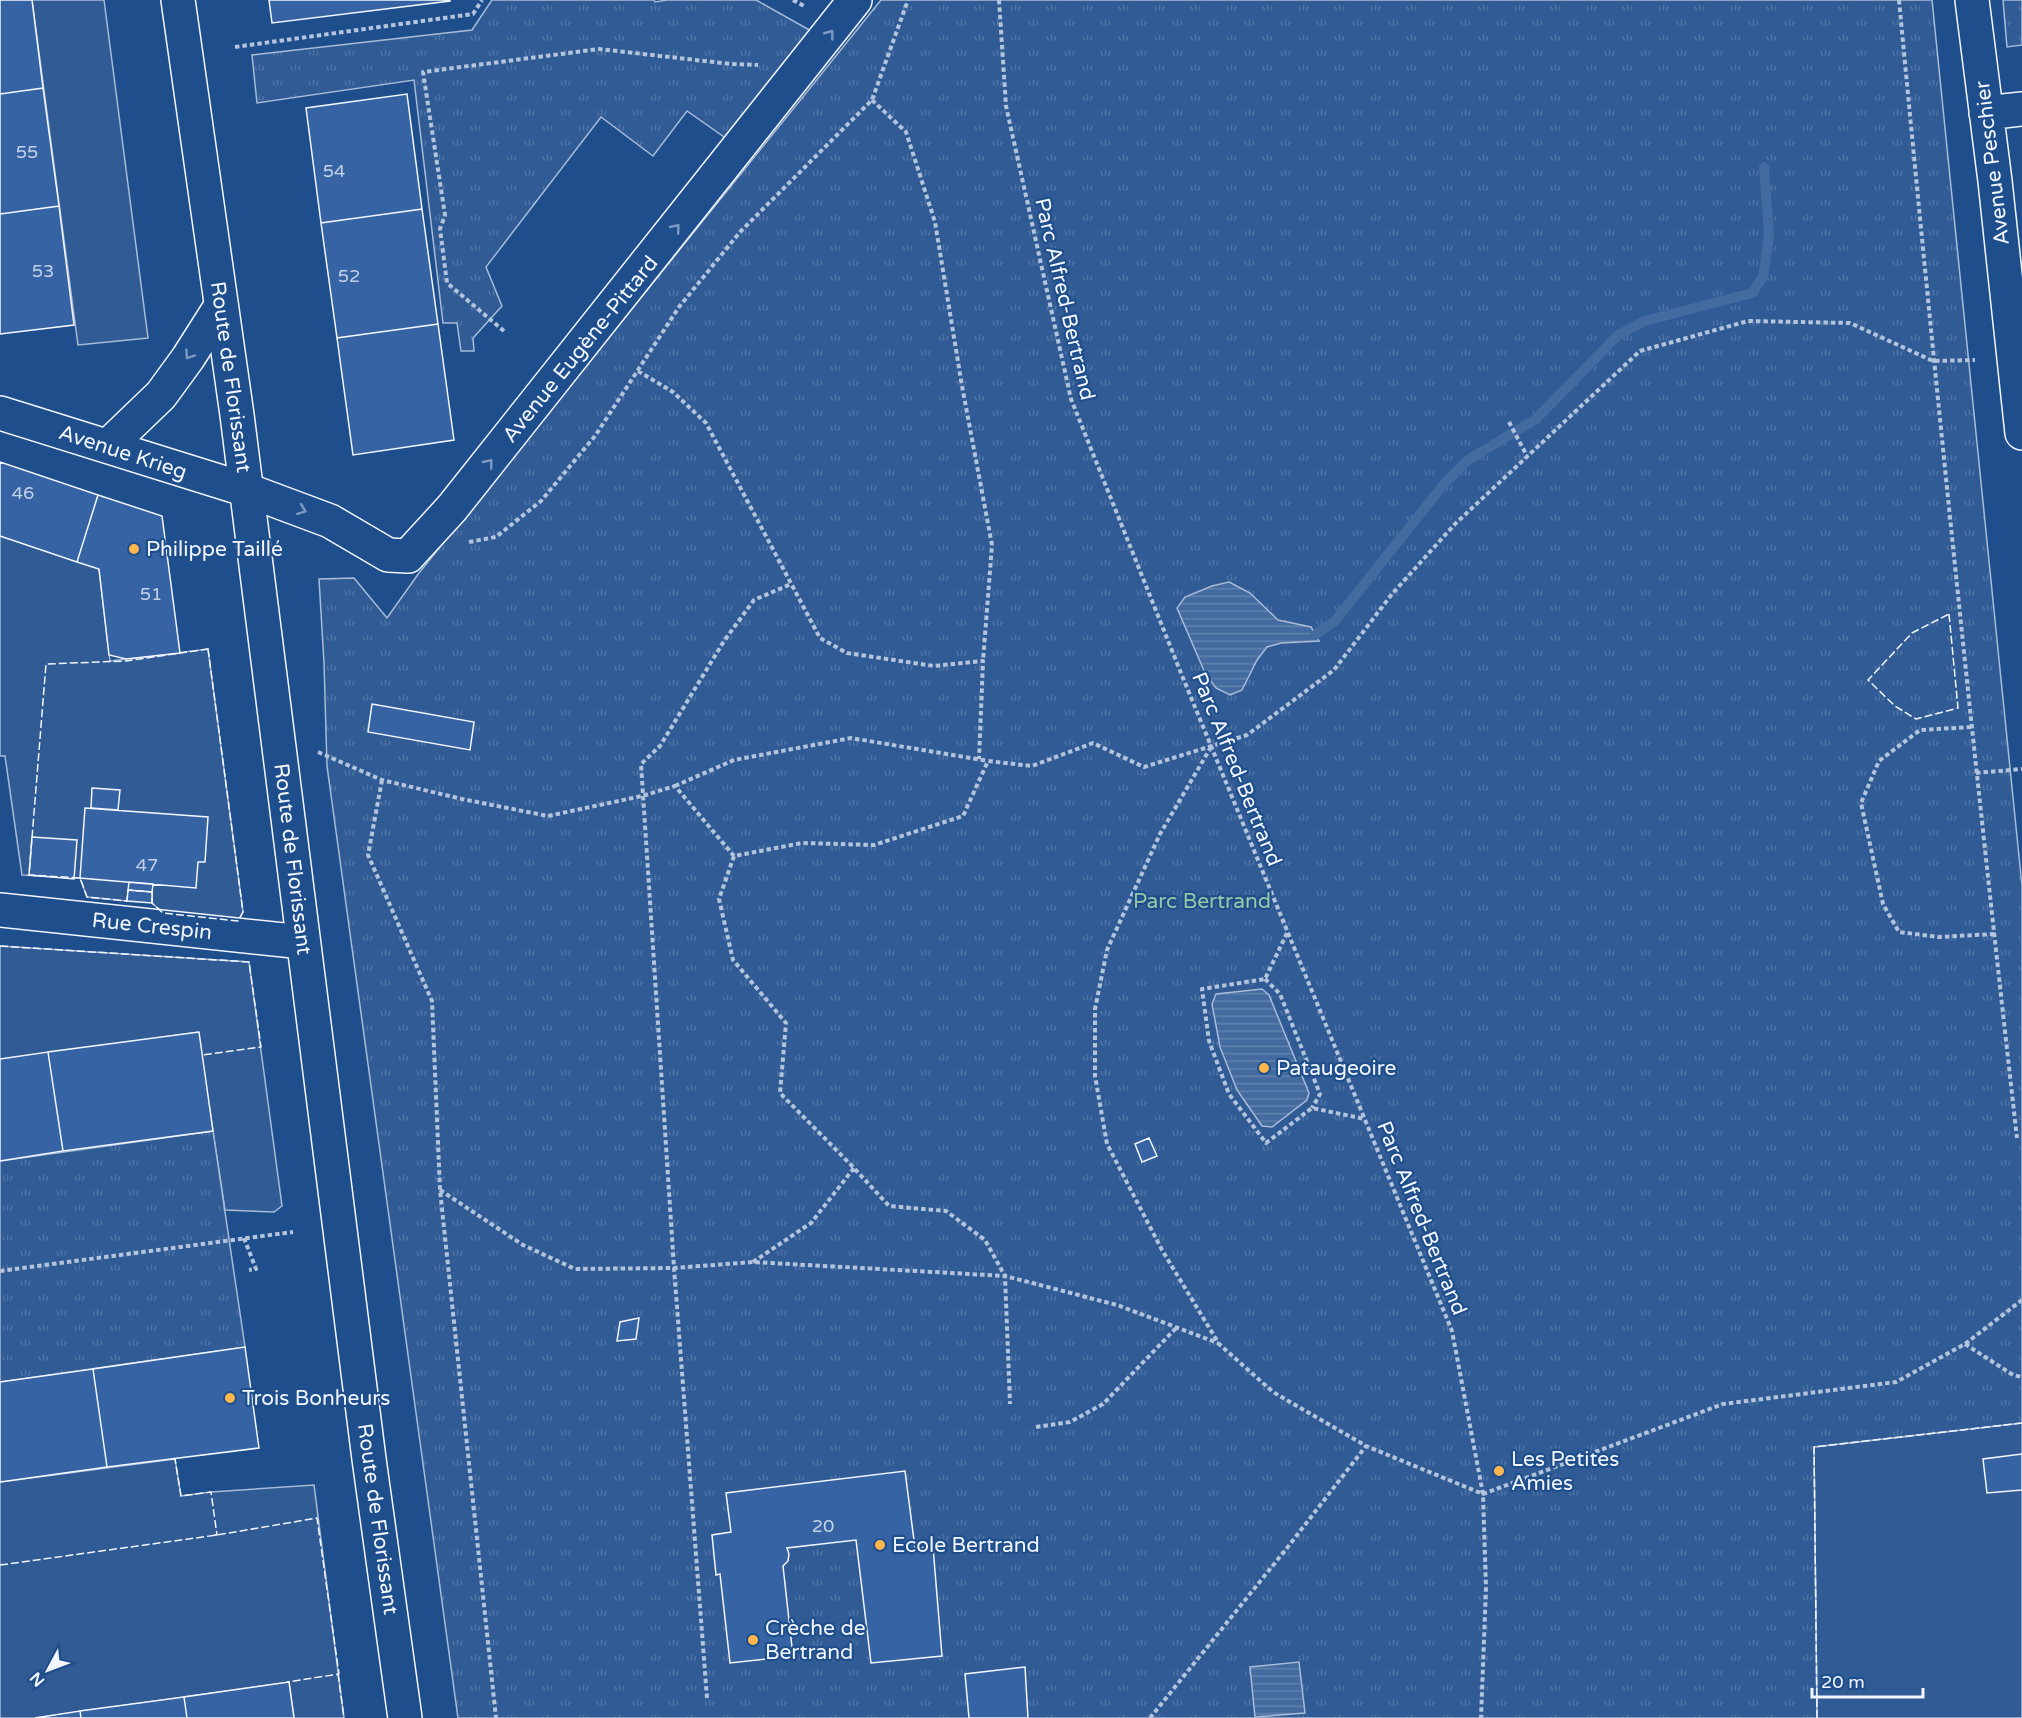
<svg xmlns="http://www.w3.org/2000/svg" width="2022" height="1718" viewBox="0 0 2022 1718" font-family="'Varela Round',sans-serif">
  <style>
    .built { fill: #305b95; stroke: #a8bbd7; stroke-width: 1.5 }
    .park { fill: url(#park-tufts); stroke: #a8bbd7; stroke-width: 1.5 }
    .water { fill: url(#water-rules); stroke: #a8bbd7; stroke-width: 1.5 }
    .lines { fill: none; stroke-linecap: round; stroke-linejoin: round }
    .stream { stroke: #446ba0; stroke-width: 10 }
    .building { fill: #3563a3; stroke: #f2f6ff; stroke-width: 1.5 }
    .minor-casing { stroke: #f2f6ff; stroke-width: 36 }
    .tertiary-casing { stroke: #f2f6ff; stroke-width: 36 }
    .secondary-casing { stroke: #f2f6ff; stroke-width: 36 }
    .path { stroke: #b3c4dc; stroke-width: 4; stroke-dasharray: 4.5 3; stroke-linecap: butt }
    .minor { stroke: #1f4e8c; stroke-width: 33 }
    .tertiary { stroke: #1f4e8c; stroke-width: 33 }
    .secondary { stroke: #1f4e8c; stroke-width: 33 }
    .fence { stroke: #f2f6ff; stroke-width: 1.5; stroke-dasharray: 8 3; stroke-linecap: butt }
    .oneway { stroke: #7e9ac0 }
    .poi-dot { fill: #ffb74d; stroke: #1f4e8c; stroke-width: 2 }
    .labels { text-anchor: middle; stroke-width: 4.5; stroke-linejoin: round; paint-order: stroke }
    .number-label { font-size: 18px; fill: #c3d1e8 }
    .street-label { font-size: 21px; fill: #f2f6ff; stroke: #1f4e8c }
    .poi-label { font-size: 21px; fill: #f2f6ff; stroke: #1f4e8c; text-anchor: start }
    .park-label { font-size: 21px; fill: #97c8a6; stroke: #1f4e8c }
  </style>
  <defs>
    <pattern id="park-tufts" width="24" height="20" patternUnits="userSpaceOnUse" patternTransform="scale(1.5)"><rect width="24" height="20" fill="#305b95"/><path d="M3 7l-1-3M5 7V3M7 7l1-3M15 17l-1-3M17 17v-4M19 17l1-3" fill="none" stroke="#4e73a5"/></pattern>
    <pattern id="water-rules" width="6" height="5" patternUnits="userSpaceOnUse" patternTransform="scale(1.5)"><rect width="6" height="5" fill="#446ba0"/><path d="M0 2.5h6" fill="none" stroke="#5f81ae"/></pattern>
  </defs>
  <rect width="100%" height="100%" fill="#1f4e8c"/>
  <path class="built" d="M 32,0 L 104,0 L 148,338 L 78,345 Z
    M 0,536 L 99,569 L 110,661 L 208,649 L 243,912 L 238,921 L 163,913 L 152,903 L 152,892 L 129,890 L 127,901 L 87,897 L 80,878 L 22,875 L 5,756 L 0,756 Z
    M 0,946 L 249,962 L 282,1206 L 274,1212 L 225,1210 L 198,1032 L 0,1060 Z
    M 2022,1423 L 2022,1718 L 1817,1718 L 1814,1447 Z
    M 175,1459 L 181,1496 L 211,1492 L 314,1485 L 344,1718 L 294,1718 L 289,1682 L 35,1718 L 0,1718 L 0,1482 Z"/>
  <path class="park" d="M 492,0 L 654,0 L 655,2 L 667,0 L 756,0 L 813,32 L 727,139 L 687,111 L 653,156 L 601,117 L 486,267 L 502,306 L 473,338 L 474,351 L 461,351 L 457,323 L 443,323 L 414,80 L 257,103 L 252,55 L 472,30 Z
    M 881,0 L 1932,0 L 2022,886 L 2022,1423 L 1814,1447 L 1817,1718 L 458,1718 L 327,766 L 324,663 L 319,579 L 354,578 L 387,618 L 419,573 Z
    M 2003,0 L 2022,0 L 2022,45 L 2007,47 Z
    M 213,1131 L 245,1347 L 0,1382 L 0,1161 Z"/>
  <path class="water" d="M 1229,582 L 1250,593 L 1278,620 L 1311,627 L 1319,641 L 1281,643 L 1267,647 L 1257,660 L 1242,690 L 1230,695 L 1216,688 L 1205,673 L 1177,608 L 1185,597 L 1212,586 Z
    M 1262,989 L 1269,995 L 1309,1093 L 1307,1100 L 1272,1127 L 1262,1126 L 1237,1090 L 1220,1047 L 1212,1004 L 1216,994 Z
    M 1299,1662 L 1305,1713 L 1255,1717 L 1250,1667 Z"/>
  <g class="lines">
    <path class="stream" d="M 1315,635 L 1335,621 L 1444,484 L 1468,460 L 1536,419 L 1618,335 L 1645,321 L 1752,293 L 1763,277 L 1769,235 L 1764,167"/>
  </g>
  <path class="building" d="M 0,0 L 32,0 L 43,88 L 0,94 Z
    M 269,0 L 450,0 L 450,1 L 272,23 Z
    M 43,88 L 59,206 L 0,214 L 0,94 Z
    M 407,94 L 422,209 L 321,223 L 306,108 Z
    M 59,206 L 74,325 L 0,334 L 0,214 Z
    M 422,209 L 438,324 L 337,338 L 321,223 Z
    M 438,324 L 454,440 L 353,455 L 337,338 Z
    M 0,462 L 98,495 L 77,562 L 0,536 Z
    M 98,495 L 162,516 L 180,653 L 126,659 L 109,655 L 99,569 L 77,562 Z
    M 372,704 L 474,722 L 470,750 L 368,732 Z
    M 92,788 L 120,790 L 118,810 L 91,808 Z
    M 85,808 L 208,817 L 205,862 L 198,862 L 196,888 L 80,878 Z
    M 32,837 L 77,840 L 74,879 L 29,875 Z
    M 129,882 L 153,884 L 152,892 L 128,890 Z
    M 128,890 L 152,892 L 152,903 L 127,901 Z
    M 199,1032 L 213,1131 L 63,1151 L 48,1052 Z
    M 48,1052 L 63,1151 L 0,1161 L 0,1059 Z
    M 1149,1138 L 1157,1156 L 1142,1162 L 1135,1144 Z
    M 639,1318 L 636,1339 L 617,1341 L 620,1322 Z
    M 245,1347 L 259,1448 L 107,1467 L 93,1369 Z
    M 93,1369 L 107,1467 L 0,1482 L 0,1382 Z
    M 2022,1454 L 2022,1490 L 1987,1493 L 1983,1459 Z
    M 905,1471 L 915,1548 L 933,1547 L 942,1656 L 871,1663 L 856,1540 L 787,1548 L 789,1554 L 788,1561 L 783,1566 L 793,1656 L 730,1663 L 720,1574 L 716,1575 L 712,1535 L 731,1532 L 726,1493 Z
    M 1025,1667 L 1028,1718 L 969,1718 L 965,1674 Z
    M 289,1682 L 294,1718 L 187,1718 L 184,1697 Z
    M 184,1697 L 187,1718 L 81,1718 L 80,1711 Z
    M 80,1711 L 81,1718 L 35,1718 Z"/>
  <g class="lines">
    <g class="minor-casing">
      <path id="minor" d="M 1972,0 L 1995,181 L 2022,433
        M 1986,113 L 2022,109
        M 247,490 L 330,521 L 388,555 L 408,556 L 452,508 L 855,0
        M 0,910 L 303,942"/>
    </g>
    <g class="tertiary-casing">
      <path id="tertiary" d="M 0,413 L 247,490
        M 108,446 L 161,395 L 188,358 L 221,306"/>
    </g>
    <g class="secondary-casing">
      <path id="secondary" d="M 178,0 L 237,415 L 369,1459 L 405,1718"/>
    </g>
    <path class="path" d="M 793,0 L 806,7
      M 999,0 L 1006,106 L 1071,399 L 1183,678 L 1452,1331 L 1483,1494 L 1486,1588 L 1481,1718
      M 1899,0 C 1935,380 1974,759 2017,1138
      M 235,47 L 473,14 L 482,0
      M 872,100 L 906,132 L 935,222 L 962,386 L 992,545 L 983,661
      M 504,331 L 447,283 L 440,229 L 445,215 L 423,72 L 599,49 L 731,64 L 758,65
      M 638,371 L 673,392 L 706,423 L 820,638 L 847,653 L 934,666 L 983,661 L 979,759
      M 1509,422 L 1527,456
      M 469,542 L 496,537 L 541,501 L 595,436 L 679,307 L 740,232 L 872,100 L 908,0
      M 1971,727 L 1920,730 L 1879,761 L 1861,803 L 1883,904 L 1899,932 L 1939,937 L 1994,934
      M 1211,747 L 1160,834 L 1107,950 L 1095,1009 L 1095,1076 L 1107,1144 L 1162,1250 L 1219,1344 L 1273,1392 L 1366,1446 L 1483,1494 L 1723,1404 L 1896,1382 L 1965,1344 L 2022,1300
      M 318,752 L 382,780 L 462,799 L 548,816 L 642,796 L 675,786 L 734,856 L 802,843 L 874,845 L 963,816 L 988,761 L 1032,766 L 1093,743 L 1144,767 L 1247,735 L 1334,670 L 1392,594 L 1455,524 L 1640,351 L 1748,321 L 1850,323 L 1933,361 L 1975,360
      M 1976,773 L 2022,769
      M 382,780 L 368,855 L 432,1001 L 440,1190 L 496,1718
      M 675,786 L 734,760 L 851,738 L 988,761
      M 734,856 L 719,899 L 733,960 L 786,1023 L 780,1093 L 854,1168 L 889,1206 L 946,1211 L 985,1240 L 1005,1276 L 1010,1404
      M 1287,933 L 1265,979 L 1202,989 L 1209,1041 L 1229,1094 L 1266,1143 L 1312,1108 L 1365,1119
      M 1265,979 L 1280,994 L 1320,1094 L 1312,1108
      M 440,1190 L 523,1245 L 575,1269 L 674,1268 L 753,1262 L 1005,1276 L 1117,1305 L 1218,1343
      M 244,1238 L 256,1269 L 249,1270
      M 753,1262 L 811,1223 L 854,1168
      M 0,1271 L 293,1232
      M 1965,1344 L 2013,1375 L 2022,1377
      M 1036,1427 L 1070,1422 L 1103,1404 L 1177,1327
      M 707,1698 L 674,1268 L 641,764 L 660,746 L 724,641 L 754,600 L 791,584
      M 1150,1718 L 1287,1548 L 1366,1446"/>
    <use href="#minor" class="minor"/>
    <use href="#tertiary" class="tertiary"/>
    <use href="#secondary" class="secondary"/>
    <path class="fence" d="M 1949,614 L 1958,708 L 1916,719 L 1895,706 L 1868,680 L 1912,633 Z
      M 208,649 L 243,912 L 238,921 L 163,913 L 152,903 L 152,892 L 128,890 L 127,901 L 87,897 L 80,878 L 29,875 L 46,664 L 126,661 Z
      M 0,946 L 249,962 L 261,1047 L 202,1055
      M 172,1459 L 175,1459 L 181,1496 L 211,1492 L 217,1535 L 214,1535
      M 0,1565 L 217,1535 L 317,1518 L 339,1674 L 287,1682
      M 338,1674 L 344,1718
      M 1817,1718 L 1814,1447 L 2022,1423"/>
  </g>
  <defs><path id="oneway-chevron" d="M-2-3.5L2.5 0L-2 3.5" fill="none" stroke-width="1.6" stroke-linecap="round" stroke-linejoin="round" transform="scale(1.5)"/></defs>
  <g class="oneway">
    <use href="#oneway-chevron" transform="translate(830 34) rotate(-53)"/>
    <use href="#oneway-chevron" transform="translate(676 228) rotate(-51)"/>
    <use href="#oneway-chevron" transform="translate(189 355) rotate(124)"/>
    <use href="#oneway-chevron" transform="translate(489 463) rotate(-51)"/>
    <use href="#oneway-chevron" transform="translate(302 510) rotate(21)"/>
  </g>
  <g class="poi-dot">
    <circle cx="134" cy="549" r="6"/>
    <circle cx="1264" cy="1068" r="6"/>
    <circle cx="230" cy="1398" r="6"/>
    <circle cx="1499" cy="1471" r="6"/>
    <circle cx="880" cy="1545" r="6"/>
    <circle cx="753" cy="1640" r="6"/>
  </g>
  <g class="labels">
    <g class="number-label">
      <text x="27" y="158">55</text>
      <text x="334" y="177">54</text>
      <text x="43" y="277">53</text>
      <text x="349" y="282">52</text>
      <text x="23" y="499">46</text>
      <text x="151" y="600">51</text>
      <text x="147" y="871">47</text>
      <text x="823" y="1532">20</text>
    </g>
    <g class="street-label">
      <text transform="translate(1992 163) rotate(-97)" y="7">Avenue Peschier</text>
      <text transform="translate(1065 299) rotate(77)" y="7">Parc Alfred-Bertrand</text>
      <text transform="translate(580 349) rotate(-51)" y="7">Avenue Eugène-Pittard</text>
      <text transform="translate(231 377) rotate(82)" y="7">Route de Florissant</text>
      <text transform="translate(123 452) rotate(18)" y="7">Avenue Krieg</text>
      <text transform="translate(1237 769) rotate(68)" y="7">Parc Alfred-Bertrand</text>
      <text transform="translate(293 859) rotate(83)" y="7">Route de Florissant</text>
      <text transform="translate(152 926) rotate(6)" y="7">Rue Crespin</text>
      <text transform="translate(1422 1218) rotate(68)" y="7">Parc Alfred-Bertrand</text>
      <text transform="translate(378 1519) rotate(82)" y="7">Route de Florissant</text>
    </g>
    <g class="poi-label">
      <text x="146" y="556">Philippe Taillé</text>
      <text x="1276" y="1075">Pataugeoire</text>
      <text x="242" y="1405">Trois Bonheurs</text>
      <text x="1511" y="1466">Les Petites<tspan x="1511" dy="24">Amies</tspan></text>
      <text x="892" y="1552">Ecole Bertrand</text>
      <text x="765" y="1635">Crèche de<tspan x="765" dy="24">Bertrand</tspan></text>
    </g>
    <g class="park-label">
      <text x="1202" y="908">Parc Bertrand</text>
    </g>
  </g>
  <g transform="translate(48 1670) rotate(229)" stroke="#1f4e8c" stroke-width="4.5" paint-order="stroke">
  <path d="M0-4.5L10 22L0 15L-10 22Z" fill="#f2f6ff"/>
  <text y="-9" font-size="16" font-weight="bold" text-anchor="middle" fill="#f2f6ff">N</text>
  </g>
  <path d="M1812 1688v9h111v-9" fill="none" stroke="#f2f6ff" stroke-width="3"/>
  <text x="1821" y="1688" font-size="18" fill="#f2f6ff" stroke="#1f4e8c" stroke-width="4.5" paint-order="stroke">20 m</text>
</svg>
